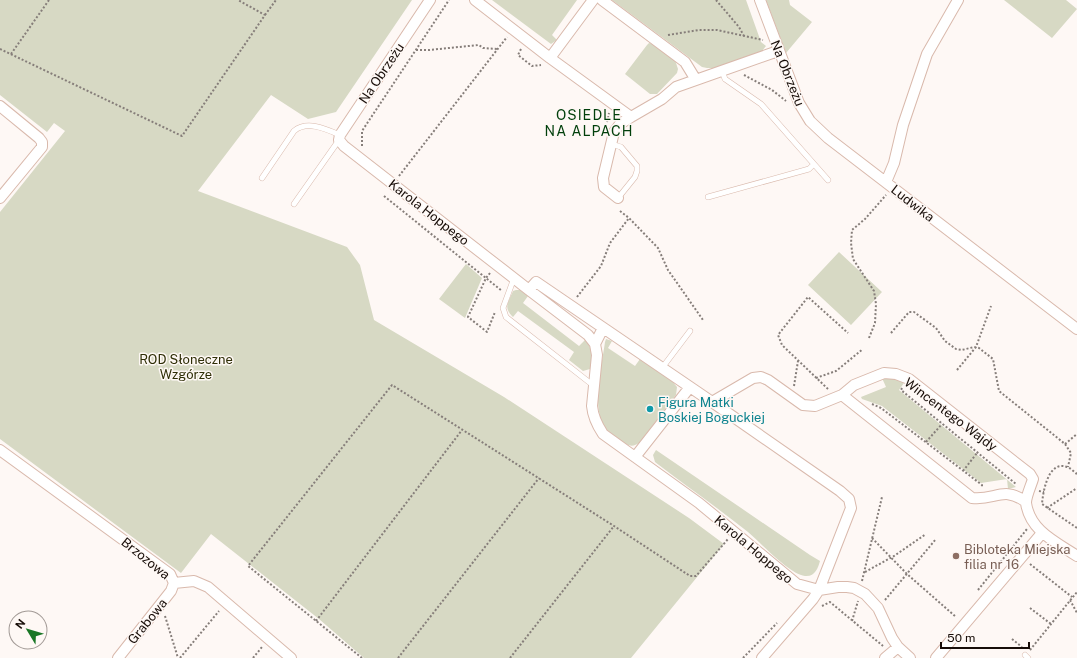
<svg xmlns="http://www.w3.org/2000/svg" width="1077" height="658" viewBox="0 0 1077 658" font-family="'Public Sans',sans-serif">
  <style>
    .green { fill: #d7d9c4 }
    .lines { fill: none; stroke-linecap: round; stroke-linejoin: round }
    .lane-casing { stroke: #d9b9ac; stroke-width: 6 }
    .street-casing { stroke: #d9b9ac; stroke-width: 12 }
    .path { stroke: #867e7a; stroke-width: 2; stroke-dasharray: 2 2; stroke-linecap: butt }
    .lane { stroke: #fff; stroke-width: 5 }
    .street { stroke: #fff; stroke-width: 10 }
    .culture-dot { fill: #0f9aa8; stroke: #fef8f5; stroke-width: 1.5 }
    .education-dot { fill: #8d6e63; stroke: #fef8f5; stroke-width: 1.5 }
    .labels { text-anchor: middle; stroke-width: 3; stroke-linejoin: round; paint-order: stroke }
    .street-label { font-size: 13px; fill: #170d08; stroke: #fef8f5 }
    .park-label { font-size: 13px; fill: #2e2e06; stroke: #fef8f5 }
    .culture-label { font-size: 13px; fill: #0d838f; stroke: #fef8f5; text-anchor: start }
    .education-label { font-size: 13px; fill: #785e54; stroke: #fef8f5; text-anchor: start }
    .neighbourhood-label { font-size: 14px; letter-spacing: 1px; fill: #013f0b; stroke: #fef8f5 }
  </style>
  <rect width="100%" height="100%" fill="#fef8f5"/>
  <path class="green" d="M 0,0 L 412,0 L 336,112 L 308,119 L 271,95 L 198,191 L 347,247 L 360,265 L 374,320 L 504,397 L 689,518 L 724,544 L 631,658 L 364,658 L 319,619 L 211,534 L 181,573 L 0,439 L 0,212 L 65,131 L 54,123 L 47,132 L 0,95 Z
    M 492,0 L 577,0 L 552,35 L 557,40 L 551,44 Z
    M 612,0 L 746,0 L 761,42 L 766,46 L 762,51 L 714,68 L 707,68 L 702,67 Z
    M 766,0 L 789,0 L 790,5 L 812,22 L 786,53 Z
    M 1004,0 L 1066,0 L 1077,9 L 1052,38 Z
    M 649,43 L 653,44 L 675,60 L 678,69 L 677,73 L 657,94 L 650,94 L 625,74 L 647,45 Z
    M 839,252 L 882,292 L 851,325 L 808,285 Z
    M 466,264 L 482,278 L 465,318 L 439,299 Z
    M 516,290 L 520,290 L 528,296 L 523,303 L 579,346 L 585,340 C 592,347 594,359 590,369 L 583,371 L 569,360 L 574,352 L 518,311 L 513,317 C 503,307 508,303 513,291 Z
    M 606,339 L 612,341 L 608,348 L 635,366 L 640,359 L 672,381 L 677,387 L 676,395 L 640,442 C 633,448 628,446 621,441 C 614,436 607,432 603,424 C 592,404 602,364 605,342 Z
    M 889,377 L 906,380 L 899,390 L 1016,487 L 1008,489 L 1007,479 L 981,483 L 882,406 L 862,399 L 861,397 L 886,387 L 882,378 Z
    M 656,450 L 810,555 L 820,561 C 818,568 815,577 805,576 C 789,574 761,543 748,532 C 718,508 686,486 655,462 L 653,455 Z"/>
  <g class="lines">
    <g class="lane-casing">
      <path id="lane" d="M 722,71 L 725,79 L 761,104 L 828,180
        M 611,144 L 621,147 L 637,166 L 637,171 L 635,177 L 618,198
        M 262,178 L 294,131 C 307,120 326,129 340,135
        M 708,197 L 809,169 L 814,164
        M 294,204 L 339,140
        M 514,278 L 503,308 L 506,317 L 594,386
        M 662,368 L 690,331
        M 1025,655 L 1028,658"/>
    </g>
    <g class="street-casing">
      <path id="street" d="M 430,0 L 340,135 L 339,140 L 344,146 L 529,290 L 536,282 L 712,402 L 753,378 L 761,377 L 768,380 L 803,405 L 815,406 L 842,395 L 854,385 L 884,373 L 896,374 L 909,379 L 1030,474 L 1033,479 C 1031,486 1026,496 1026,503 C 1030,531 1056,542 1077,556
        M 475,0 L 550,58 L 631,117 L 662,99 L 676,87 L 778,51
        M 602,0 L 685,62 L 696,80
        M 760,0 L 799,103 L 810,121 L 828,138 L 1077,329
        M 550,58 L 593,0
        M 0,106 L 39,138 L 42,142 L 42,147 L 0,198
        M 886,182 L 894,163 L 903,125 L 927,54 L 958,0
        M 618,198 L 604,187 L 603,178 L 614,132 L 620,124 L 631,117
        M 529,290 L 588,335 L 595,344
        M 603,328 L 595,344 L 597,355 L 592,406 C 593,417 597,425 603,434 L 699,503 L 797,584 L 819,590 L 838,587 L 847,587 L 854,588 L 865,594 L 878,608 L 892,638 L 898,647 L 910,658
        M 842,395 L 972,498 C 995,501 1003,485 1026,502
        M 712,402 L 840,491 L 849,499 L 851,508 L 819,590 L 813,599 L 762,658
        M 0,450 L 170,574 L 174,583
        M 635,457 L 690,387
        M 174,583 L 194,581 L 208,587 L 291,658
        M 118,658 L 171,591 L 174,583
        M 885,658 L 898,647
        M 936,658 L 1042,533"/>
    </g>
    <path class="path" d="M 716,0 L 739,27 L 744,36
      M 265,15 L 276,0
      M 668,35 L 699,30 L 717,30 L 763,40
      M 0,49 L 182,136 L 265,15 L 238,0
      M 521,49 L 518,55 L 532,66 L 541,65
      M 416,50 L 429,50 L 479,45 L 483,48 L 498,49
      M 11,54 L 49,0
      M 744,75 L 772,90 L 786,101
      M 607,122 L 609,113
      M 362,146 L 362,131 L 449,0
      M 399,176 L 507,37
      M 384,196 L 502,291
      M 620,211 L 629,218 L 658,248 L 668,270 L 703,320
      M 490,273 L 486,278 L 468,317 L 487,332 L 495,312
      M 577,297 L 601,266 L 610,243 L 629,218
      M 891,333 L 909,312 L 914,312 L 936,328 L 945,341 L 956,349 L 962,350 L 974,347 L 979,348 L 993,359 L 999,391 L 1065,444 L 1071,453 L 1068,467
      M 869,338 L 875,323 L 876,304 L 874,291 L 853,259 L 851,243 L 852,230 L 865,219 L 886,195
      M 957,370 L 976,347 L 991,306
      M 816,378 L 836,371 L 863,349
      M 794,386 L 798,361
      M 902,388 L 901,390 L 1016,484
      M 828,389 L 782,345 L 778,335 L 808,297 L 848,333
      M 872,404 L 881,408 L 982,485 L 982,488
      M 926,442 L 942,424
      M 1065,444 L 1077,434
      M 963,471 L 977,453
      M 1077,474 C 1074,472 1071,468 1067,467 C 1048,460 1043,492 1042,504 L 1077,528
      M 1039,491 L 1044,492
      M 1047,508 L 1077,488
      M 872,538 L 907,574 L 956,617
      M 1030,564 L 1072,597
      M 865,572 L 894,556 L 926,534
      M 862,581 L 882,497
      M 978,590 L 1027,529
      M 885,600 L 936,539
      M 1070,600 L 1077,613
      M 822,606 L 830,602 L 883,646
      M 1030,608 L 1051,624
      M 165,616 L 178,658
      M 316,621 L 462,430
      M 852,621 L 858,601
      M 1012,639 L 1022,647
      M 1030,650 L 1077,592
      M 180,658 L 219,611
      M 253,658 L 262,647
      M 362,658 L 248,566 L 392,385 L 614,526 L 690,576 L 696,576 L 728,539
      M 398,658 L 539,478
      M 510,658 L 614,526
      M 743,658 L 777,623"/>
    <use href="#lane" class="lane"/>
    <use href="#street" class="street"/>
  </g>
  <circle class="culture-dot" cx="650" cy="409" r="4"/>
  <circle class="education-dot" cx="956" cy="556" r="4"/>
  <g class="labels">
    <g class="street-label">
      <text transform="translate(381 73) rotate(-56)" y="5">Na Obrzeżu</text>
      <text transform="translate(788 73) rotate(68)" y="5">Na Obrzeżu</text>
      <text transform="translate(913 203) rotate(38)" y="5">Ludwika</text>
      <text transform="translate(429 212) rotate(38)" y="5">Karola Hoppego</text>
      <text transform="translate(951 414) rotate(37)" y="5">Wincentego Wajdy</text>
      <text transform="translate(754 549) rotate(40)" y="5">Karola Hoppego</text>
      <text transform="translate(146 558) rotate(39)" y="5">Brzozowa</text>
      <text transform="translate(147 621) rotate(-51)" y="5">Grabowa</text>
    </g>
    <g class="park-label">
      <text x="186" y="364">ROD Słoneczne<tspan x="186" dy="15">Wzgórze</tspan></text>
    </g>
    <g class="culture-label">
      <text x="658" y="407">Figura Matki<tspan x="658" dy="15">Boskiej Boguckiej</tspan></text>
    </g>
    <g class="education-label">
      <text x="964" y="554">Bibloteka Miejska<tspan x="964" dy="15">filia nr 16</tspan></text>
    </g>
    <g class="neighbourhood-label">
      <text x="589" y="120">OSIEDLE<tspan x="589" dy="16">NA ALPACH</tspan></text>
    </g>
  </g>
  <g transform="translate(28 630) rotate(308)"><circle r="19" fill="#fef8f5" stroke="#a29a96"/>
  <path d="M0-3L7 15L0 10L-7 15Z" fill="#197625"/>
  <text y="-6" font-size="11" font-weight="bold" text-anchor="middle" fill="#170d08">N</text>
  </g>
  <path d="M941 642v6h88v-6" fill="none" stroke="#170d08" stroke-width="2"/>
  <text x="947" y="642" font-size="12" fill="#170d08" stroke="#fef8f5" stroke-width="3" paint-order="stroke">50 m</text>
</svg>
